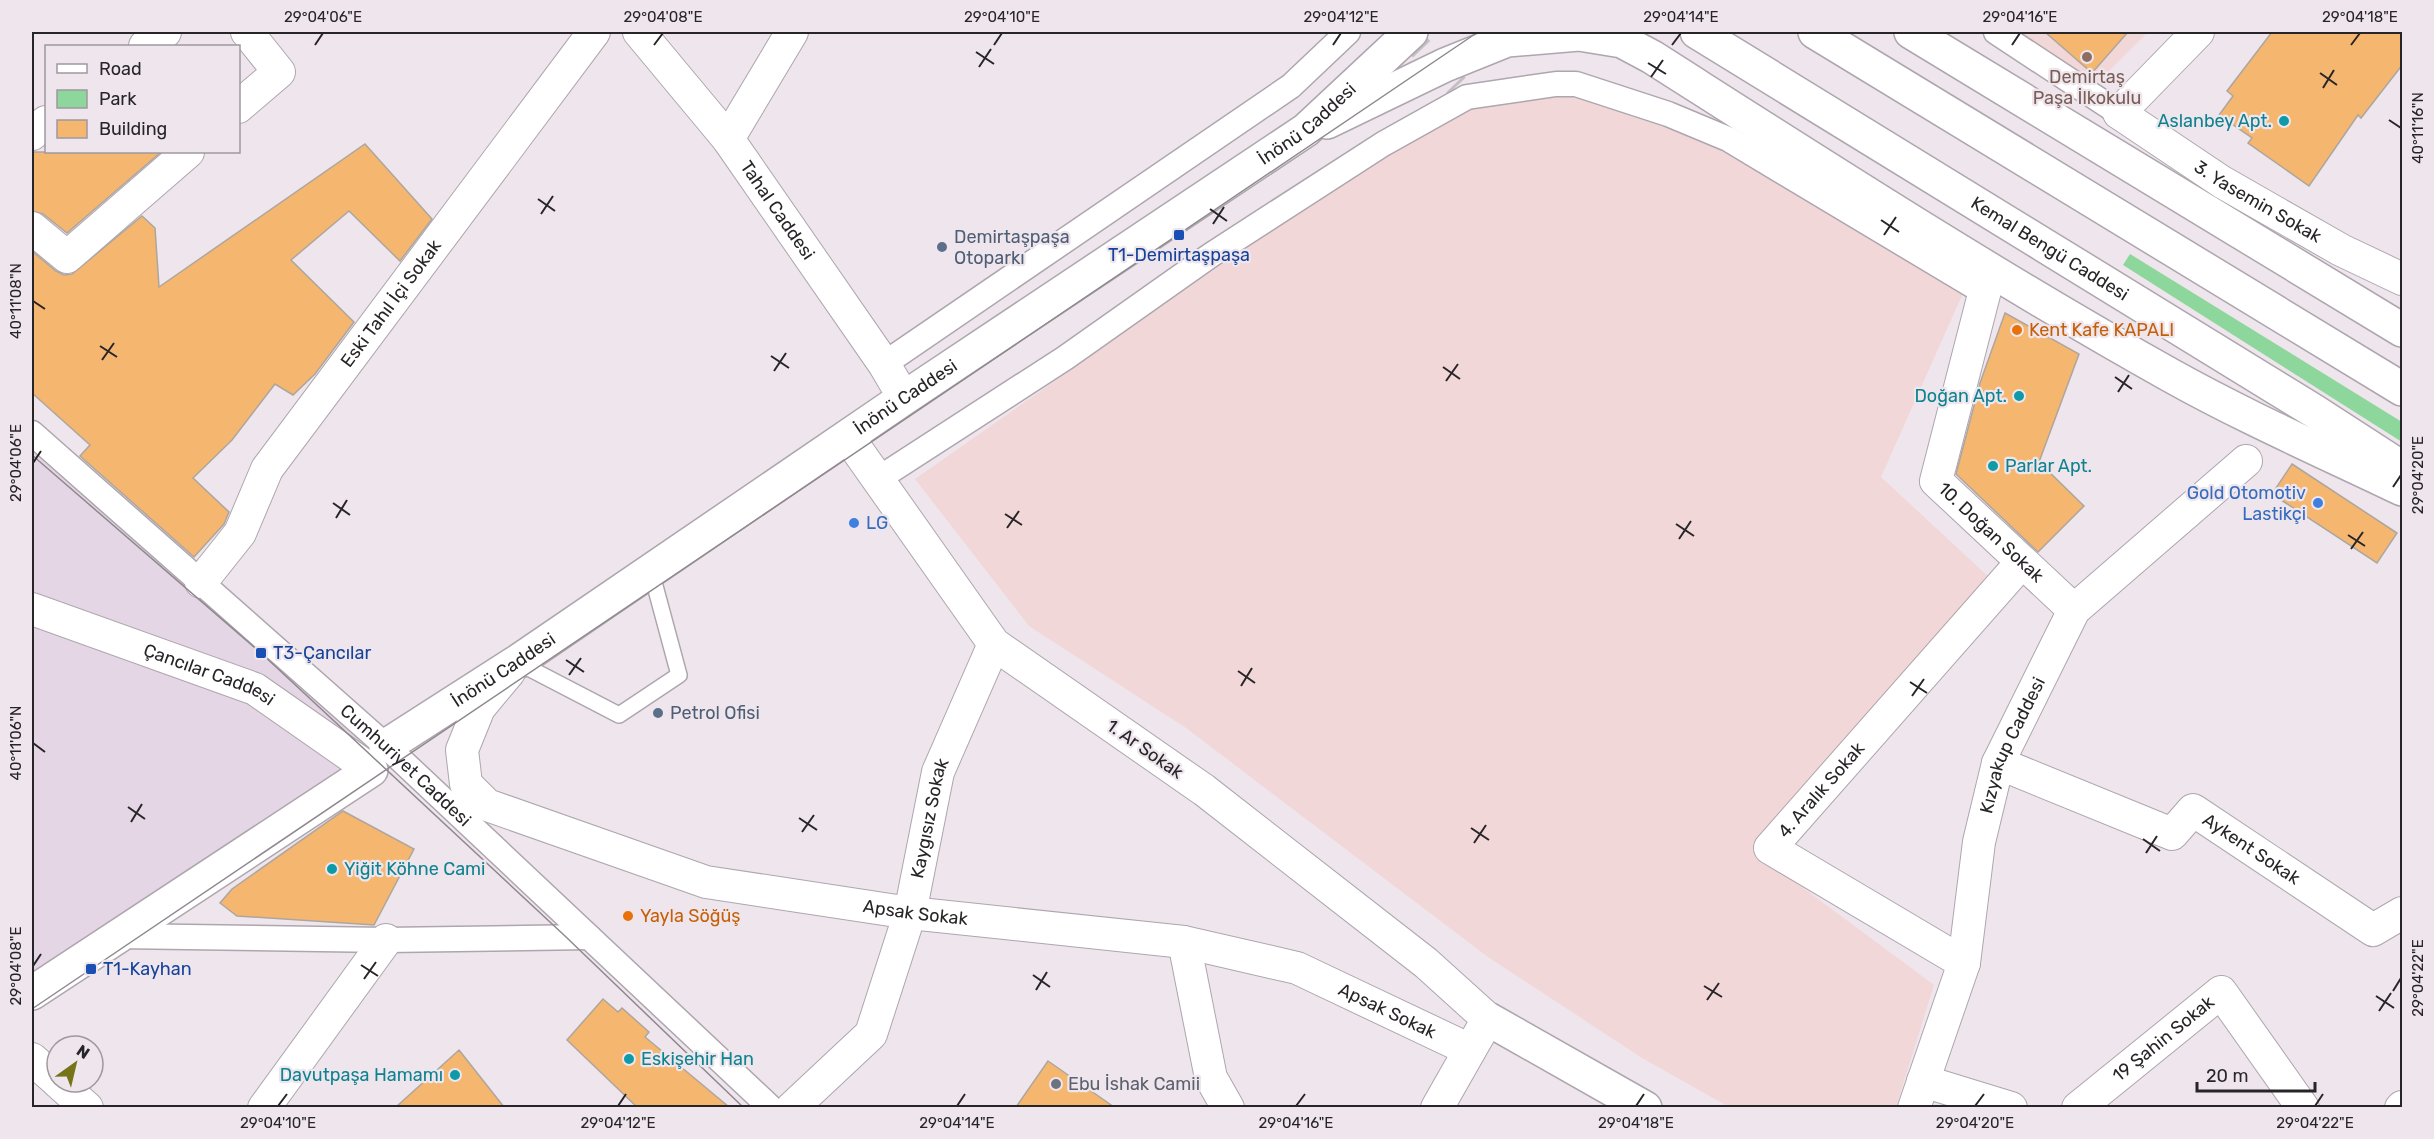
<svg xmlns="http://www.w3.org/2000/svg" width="2434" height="1139" viewBox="0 0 2434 1139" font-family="Rubik,sans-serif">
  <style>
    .built { fill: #e4d6e4 }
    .education { fill: #f2d7d8 }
    .green { fill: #8ed79c }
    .building { fill: #f5b670; stroke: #ada69e; stroke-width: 1.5 }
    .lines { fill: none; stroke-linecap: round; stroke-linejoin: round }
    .pedestrian-tunnel { stroke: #c6bfc6; stroke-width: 24; stroke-dasharray: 24 12; stroke-linecap: butt }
    .service-casing { stroke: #aea6ae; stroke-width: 18 }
    .pedestrian-casing { stroke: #aea6ae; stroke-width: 27 }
    .minor-casing { stroke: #aea6ae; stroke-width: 34 }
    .secondary-casing { stroke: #aea6ae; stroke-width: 36 }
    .primary-casing { stroke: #aea6ae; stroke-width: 36 }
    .service { stroke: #fff; stroke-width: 15 }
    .pedestrian { stroke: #fff; stroke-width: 24 }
    .minor { stroke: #fff; stroke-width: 32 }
    .secondary { stroke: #fff; stroke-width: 33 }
    .primary { stroke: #fff; stroke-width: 33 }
    .tram { stroke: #8f898f; stroke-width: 1.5 }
    .ticks { fill: none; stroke: #282528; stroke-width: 2 }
    .education-dot { fill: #8d6e63; stroke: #eee5ed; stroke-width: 2 }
    .culture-dot { fill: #0f9aa8; stroke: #eee5ed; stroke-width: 2 }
    .transit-dot { fill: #1a4fb4; stroke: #eee5ed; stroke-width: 2 }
    .service-dot { fill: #5c6f8a; stroke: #eee5ed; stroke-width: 2 }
    .food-dot { fill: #e8710a; stroke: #eee5ed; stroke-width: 2 }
    .shop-dot { fill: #3f7fe0; stroke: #eee5ed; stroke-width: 2 }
    .worship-dot { fill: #6b7280; stroke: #eee5ed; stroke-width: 2 }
    .labels { text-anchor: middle; stroke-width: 4.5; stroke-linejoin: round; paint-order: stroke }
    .education-label { font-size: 18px; fill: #785e54; stroke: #eee5ed }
    .culture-label { font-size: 18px; fill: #0d838f; stroke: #eee5ed; text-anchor: end }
    .street-label { font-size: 18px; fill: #282528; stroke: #eee5ed }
    .service-label { font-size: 18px; fill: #4e5e75; stroke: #eee5ed; text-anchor: start }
    .transit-label { font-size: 18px; fill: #164399; stroke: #eee5ed; text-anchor: start }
    .food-label { font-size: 18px; fill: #c56008; stroke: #eee5ed; text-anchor: start }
    .shop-label { font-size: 18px; fill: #366cbe; stroke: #eee5ed; text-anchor: end }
    .worship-label { font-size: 18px; fill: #5b616d; stroke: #eee5ed; text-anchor: start }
    .neatline { fill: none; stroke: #282528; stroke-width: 2 }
    .ticks-label { font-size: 15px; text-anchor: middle; fill: #282528 }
  </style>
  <rect width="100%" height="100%" fill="#eee5ed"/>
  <path class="built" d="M 32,441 L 386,746 L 32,973 Z"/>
  <path class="education" d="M 2011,32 L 2148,32 L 2095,85 Z
    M 1565,86 L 1725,143 L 1964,291 L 1881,477 L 1991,579 L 1752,850 L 1934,985 L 1896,1107 L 1729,1107 L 1642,1058 L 1488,957 L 1186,728 L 1029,626 L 915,479 L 1378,155 L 1472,105 Z"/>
  <path class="green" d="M 2130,254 L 2402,422 L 2402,442 L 2123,265 Z"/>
  <path class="building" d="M 2045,32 L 2128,32 L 2092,73 Z
    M 2272,32 L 2403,32 L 2403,64 L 2361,118 L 2358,115 L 2309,186 L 2248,143 L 2252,138 L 2219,115 L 2233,96 L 2227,91 Z
    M 365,144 L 432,219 L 400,261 L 349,211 L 291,260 L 354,322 L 315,374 L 293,395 L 275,384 L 232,440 L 193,478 L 229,512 L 224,524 L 194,557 L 80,456 L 90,445 L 32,393 L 32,251 L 56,271 L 64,275 L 72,274 L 142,216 L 155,228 L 159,287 Z
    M 32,152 L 161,152 L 67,233 L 43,214 L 32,211 Z
    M 2005,313 L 2079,354 L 2039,462 L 2084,506 L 2038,552 L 1956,474 L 1980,383 Z
    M 2292,464 L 2397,533 L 2377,563 L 2272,494 Z
    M 343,811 L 414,849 L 374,925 L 237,916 L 220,903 L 232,889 Z
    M 603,999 L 618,1012 L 622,1008 L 649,1032 L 645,1037 L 729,1107 L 637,1107 L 567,1040 Z
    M 459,1050 L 504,1107 L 396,1107 Z
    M 1048,1061 L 1114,1107 L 1016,1107 Z"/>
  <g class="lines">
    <path class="pedestrian-tunnel" d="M 1405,32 L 1457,86"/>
    <g class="service-casing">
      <path id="service" d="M 517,662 L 619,715 L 679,675 L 651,571"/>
    </g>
    <g class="pedestrian-casing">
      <g id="pedestrian">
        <path d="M 1996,32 L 2119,113"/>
        <path d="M 884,364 L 1291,86 L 1348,32"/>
        <path id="s1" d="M 32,433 L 386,746 L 771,1108"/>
        <path d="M 878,479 L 1065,358 L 1211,255 L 1383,144 L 1467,97 L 1556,84 L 1576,84 L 1668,114 L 1728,139 L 1985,293"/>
        <path d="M 119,936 L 386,940 L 589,937"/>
      </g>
    </g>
    <g class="minor-casing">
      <g id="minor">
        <path id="s2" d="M 639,32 L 728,139 L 884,364 L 904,398"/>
        <path id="s3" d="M 2198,32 L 2119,113 L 2222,182 L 2341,250 L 2402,279"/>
        <path d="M 145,46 L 165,32"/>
        <path d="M 238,107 L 279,72 L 247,32"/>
        <path d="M 32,134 L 46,122"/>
        <path d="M 728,139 L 792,32"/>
        <path d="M 32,228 L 67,257 L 188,152"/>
        <path id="s4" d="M 1990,271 L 1936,481 L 2074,610"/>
        <path id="s5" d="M 201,582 L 240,533 L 267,469 L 594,32"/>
        <path id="s6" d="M 32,609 L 255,689 L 371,770"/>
        <path id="s7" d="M 509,672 L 479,708 L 462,750 L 466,784 L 487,805 L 706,882 L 910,913 L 1184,942 L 1297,968 L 1470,1050 L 1488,1019 L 1426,963 L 1204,790 L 994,644 L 848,437"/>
        <path id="s8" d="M 1998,763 L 2172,834 L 2193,810 L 2373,930 L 2402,913"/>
        <path d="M 1184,942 L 1211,1078 L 1228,1108"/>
        <path id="s9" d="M 1964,963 L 1770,848 L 2022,562"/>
        <path d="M 32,1059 L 57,1081"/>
        <path d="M 1923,1081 L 2011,1108"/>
        <path d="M 58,1082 L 87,1108"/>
        <path d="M 264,1108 L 386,940"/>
        <path id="s10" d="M 792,1108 L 871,1034 L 910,913 L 938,772 L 994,644"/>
        <path d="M 1437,1108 L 1470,1050"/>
        <path id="s11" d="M 1914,1108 L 1964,963 L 1979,842 L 1998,763 L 2074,610 L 2246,461"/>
        <path id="s12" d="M 2078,1108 L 2221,992 L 2303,1108"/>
        <path d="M 2401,1108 L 2402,1107"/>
      </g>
    </g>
    <g class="secondary-casing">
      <path id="secondary" d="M 1488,1019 L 1645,1108"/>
    </g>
    <g class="primary-casing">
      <g id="primary">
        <path id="s13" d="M 1697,32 L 2314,411 L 2402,468"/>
        <path d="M 1815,32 L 2402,389"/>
        <path d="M 1911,32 L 2402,330"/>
        <path d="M 1327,122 L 1445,65 L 1507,40 L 1579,34 L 1622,41 L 1652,57 C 1823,166 1993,276 2170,375 C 2245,417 2325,452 2402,489"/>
        <path id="s14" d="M 386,746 L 517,662 L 904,398 L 1306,130 L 1411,32"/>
        <path d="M 32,993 L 371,770"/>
      </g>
    </g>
    <use href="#service" class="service"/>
    <use href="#pedestrian" class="pedestrian"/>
    <use href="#minor" class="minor"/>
    <use href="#secondary" class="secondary"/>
    <use href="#primary" class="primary"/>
    <path class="tram" d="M 32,455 L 261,653 L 565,936 L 744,1108
      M 32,1009 L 1478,32"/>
  </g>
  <path class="ticks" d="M 315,45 L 323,33M 654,45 L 663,33M 994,45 L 1002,33M 1333,45 L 1341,33M 1672,45 L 1681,33M 2012,45 L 2020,33M 2351,45 L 2360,33M 976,52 L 994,64M 1648,63 L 1666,74M 979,67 L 991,49M 2320,73 L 2337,85M 1651,77 L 1663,60M 2323,88 L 2334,70M 2389,120 L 2401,128M 538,199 L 555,211M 1210,209 L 1227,221M 541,214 L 553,196M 1881,220 L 1899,232M 1213,224 L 1224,207M 1884,235 L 1896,217M 33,301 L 45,309M 100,346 L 117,357M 771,356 L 789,368M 102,360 L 114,343M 1443,367 L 1460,379M 774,371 L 786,353M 2115,377 L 2132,389M 1446,381 L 1458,364M 2118,392 L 2129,375M 33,463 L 41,451M 2393,487 L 2401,475M 333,503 L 350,515M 1005,514 L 1022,525M 336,518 L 347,500M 1676,524 L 1694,536M 1007,528 L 1019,511M 2348,535 L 2365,546M 1679,539 L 1691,521M 2351,549 L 2363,532M 566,660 L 584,672M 1238,671 L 1255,683M 569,675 L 581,658M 1910,682 L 1927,693M 1241,686 L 1252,668M 1912,696 L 1924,679M 33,743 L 45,752M 128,807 L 145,819M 799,818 L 817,830M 131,822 L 142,804M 1471,828 L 1489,840M 802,832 L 814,815M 2143,839 L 2160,851M 1474,843 L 1486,825M 2146,853 L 2157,836M 361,965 L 378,976M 33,966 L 41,954M 1033,975 L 1050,987M 364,979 L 376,962M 1704,986 L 1722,997M 1036,990 L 1047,972M 2393,991 L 2401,978M 2376,996 L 2394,1008M 1707,1000 L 1719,983M 2379,1011 L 2391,993M 278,1106 L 287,1094M 618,1106 L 626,1094M 957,1106 L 965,1094M 1296,1106 L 1305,1094M 1636,1106 L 1644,1094M 1975,1106 L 1984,1094M 2315,1106 L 2323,1094"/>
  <circle class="education-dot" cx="2087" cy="57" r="6"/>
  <g class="culture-dot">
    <circle cx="2284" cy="121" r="6"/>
    <circle cx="2019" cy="396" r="6"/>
    <circle cx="1993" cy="466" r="6"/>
    <circle cx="332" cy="869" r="6"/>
    <circle cx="629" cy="1059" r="6"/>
    <circle cx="455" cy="1075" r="6"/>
  </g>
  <g class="transit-dot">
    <rect x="1173" y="229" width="12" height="12" rx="3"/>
    <rect x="255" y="647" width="12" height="12" rx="3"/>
    <rect x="85" y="963" width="12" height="12" rx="3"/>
  </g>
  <g class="service-dot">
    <circle cx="942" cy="247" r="6"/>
    <circle cx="658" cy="713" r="6"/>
  </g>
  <g class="food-dot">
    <circle cx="2017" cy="330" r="6"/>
    <circle cx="628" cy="916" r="6"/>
  </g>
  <g class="shop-dot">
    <circle cx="2318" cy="503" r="6"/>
    <circle cx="854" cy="523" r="6"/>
  </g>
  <circle class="worship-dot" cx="1056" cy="1084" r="6"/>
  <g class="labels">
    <g class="education-label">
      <text x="2087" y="83">Demirtaş<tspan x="2087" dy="21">Paşa İlkokulu</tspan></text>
    </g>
    <g class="culture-label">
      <text x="2272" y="127">Aslanbey Apt.</text>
      <text x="2007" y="402">Doğan Apt.</text>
      <text x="2005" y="472" text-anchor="start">Parlar Apt.</text>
      <text x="344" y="875" text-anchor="start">Yiğit Köhne Cami</text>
      <text x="641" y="1065" text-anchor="start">Eskişehir Han</text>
      <text x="443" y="1081">Davutpaşa Hamamı</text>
    </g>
    <g class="street-label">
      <text dy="6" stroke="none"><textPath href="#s14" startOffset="1112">İnönü Caddesi</textPath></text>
      <text dy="6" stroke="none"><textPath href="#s3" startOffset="278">3. Yasemin Sokak</textPath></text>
      <text dy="6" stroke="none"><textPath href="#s2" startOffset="226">Tahal Caddesi</textPath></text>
      <text dy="6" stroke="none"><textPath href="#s13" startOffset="414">Kemal Bengü Caddesi</textPath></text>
      <text dy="6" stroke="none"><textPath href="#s5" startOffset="339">Eski Tahıl İçi Sokak</textPath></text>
      <text dy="6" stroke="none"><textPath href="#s14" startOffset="626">İnönü Caddesi</textPath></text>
      <text dy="6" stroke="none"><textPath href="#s4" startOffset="292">10. Doğan Sokak</textPath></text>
      <text dy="6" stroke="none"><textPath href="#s14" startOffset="140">İnönü Caddesi</textPath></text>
      <text dy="6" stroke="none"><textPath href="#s6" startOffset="189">Çancılar Caddesi</textPath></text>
      <text dy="6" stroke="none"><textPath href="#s11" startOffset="378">Kızyakup Caddesi</textPath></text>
      <text transform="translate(1145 749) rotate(35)" y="6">1. Ar Sokak</text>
      <text dy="6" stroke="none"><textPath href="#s1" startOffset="500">Cumhuriyet Caddesi</textPath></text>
      <text dy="6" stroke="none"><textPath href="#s9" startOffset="303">4. Aralık Sokak</textPath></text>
      <text dy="6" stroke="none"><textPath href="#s10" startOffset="332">Kaygısız Sokak</textPath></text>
      <text dy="6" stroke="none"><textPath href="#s8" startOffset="290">Aykent Sokak</textPath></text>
      <text dy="6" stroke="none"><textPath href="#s7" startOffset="600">Apsak Sokak</textPath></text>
      <text dy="6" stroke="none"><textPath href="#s7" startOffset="1086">Apsak Sokak</textPath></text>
      <text dy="6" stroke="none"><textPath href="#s12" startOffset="110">19 Şahin Sokak</textPath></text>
    </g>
    <g class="service-label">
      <text x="954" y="243">Demirtaşpaşa<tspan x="954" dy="21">Otoparkı</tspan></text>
      <text x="670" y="719">Petrol Ofisi</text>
    </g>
    <g class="transit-label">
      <text x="1179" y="261" text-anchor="middle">T1-Demirtaşpaşa</text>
      <text x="273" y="659">T3-Çancılar</text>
      <text x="103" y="975">T1-Kayhan</text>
    </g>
    <g class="food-label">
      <text x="2029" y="336">Kent Kafe KAPALI</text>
      <text x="640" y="922">Yayla Söğüş</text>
    </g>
    <g class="shop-label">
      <text x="2306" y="499">Gold Otomotiv<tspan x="2306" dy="21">Lastikçi</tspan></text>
      <text x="866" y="529" text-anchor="start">LG</text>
    </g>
    <g class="worship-label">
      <text x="1068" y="1090">Ebu İshak Camii</text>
    </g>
  </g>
  <rect width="2434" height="1139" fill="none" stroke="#eee5ed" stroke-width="66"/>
  <rect x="45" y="45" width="195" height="108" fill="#eee5ed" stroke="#9f989e" stroke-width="1.5"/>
  <rect x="57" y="64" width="30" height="9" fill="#ffffff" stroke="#9f989e" stroke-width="1.5"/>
  <text x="99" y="75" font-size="18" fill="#282528">Road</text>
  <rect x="57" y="90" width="30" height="18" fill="#8ed79c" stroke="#9f989e" stroke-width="1.5"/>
  <text x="99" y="105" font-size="18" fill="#282528">Park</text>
  <rect x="57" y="120" width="30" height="18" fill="#f5b670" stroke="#9f989e" stroke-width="1.5"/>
  <text x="99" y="135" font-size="18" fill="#282528">Building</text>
  <g transform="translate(75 1064) rotate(34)"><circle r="28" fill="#eee5ed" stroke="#9f989e" stroke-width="1.5"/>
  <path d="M0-4.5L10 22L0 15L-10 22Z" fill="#767419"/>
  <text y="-9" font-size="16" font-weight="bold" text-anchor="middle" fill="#282528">N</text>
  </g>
  <path d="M2197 1082v9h118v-9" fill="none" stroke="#282528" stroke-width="3"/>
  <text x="2206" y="1082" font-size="18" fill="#282528" stroke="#eee5ed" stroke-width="4.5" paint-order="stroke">20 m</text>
  <rect x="33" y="33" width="2368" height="1073" class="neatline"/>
  <g class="ticks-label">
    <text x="323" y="22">29°04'06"E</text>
    <text x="663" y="22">29°04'08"E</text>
    <text x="1002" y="22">29°04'10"E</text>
    <text x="1341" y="22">29°04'12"E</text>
    <text x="1681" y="22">29°04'14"E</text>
    <text x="2020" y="22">29°04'16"E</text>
    <text x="2360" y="22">29°04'18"E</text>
    <text transform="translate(2418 128) rotate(-90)" y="5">40°11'16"N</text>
    <text transform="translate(16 301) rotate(-90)" y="5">40°11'08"N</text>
    <text transform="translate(16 463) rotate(-90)" y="5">29°04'06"E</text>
    <text transform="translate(2418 475) rotate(-90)" y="5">29°04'20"E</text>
    <text transform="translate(16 743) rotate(-90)" y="5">40°11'06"N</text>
    <text transform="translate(16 966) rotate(-90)" y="5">29°04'08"E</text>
    <text transform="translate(2418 978) rotate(-90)" y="5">29°04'22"E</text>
    <text x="278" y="1128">29°04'10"E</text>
    <text x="618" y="1128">29°04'12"E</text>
    <text x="957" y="1128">29°04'14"E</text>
    <text x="1296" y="1128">29°04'16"E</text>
    <text x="1636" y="1128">29°04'18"E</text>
    <text x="1975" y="1128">29°04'20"E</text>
    <text x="2315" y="1128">29°04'22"E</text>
  </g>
</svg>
